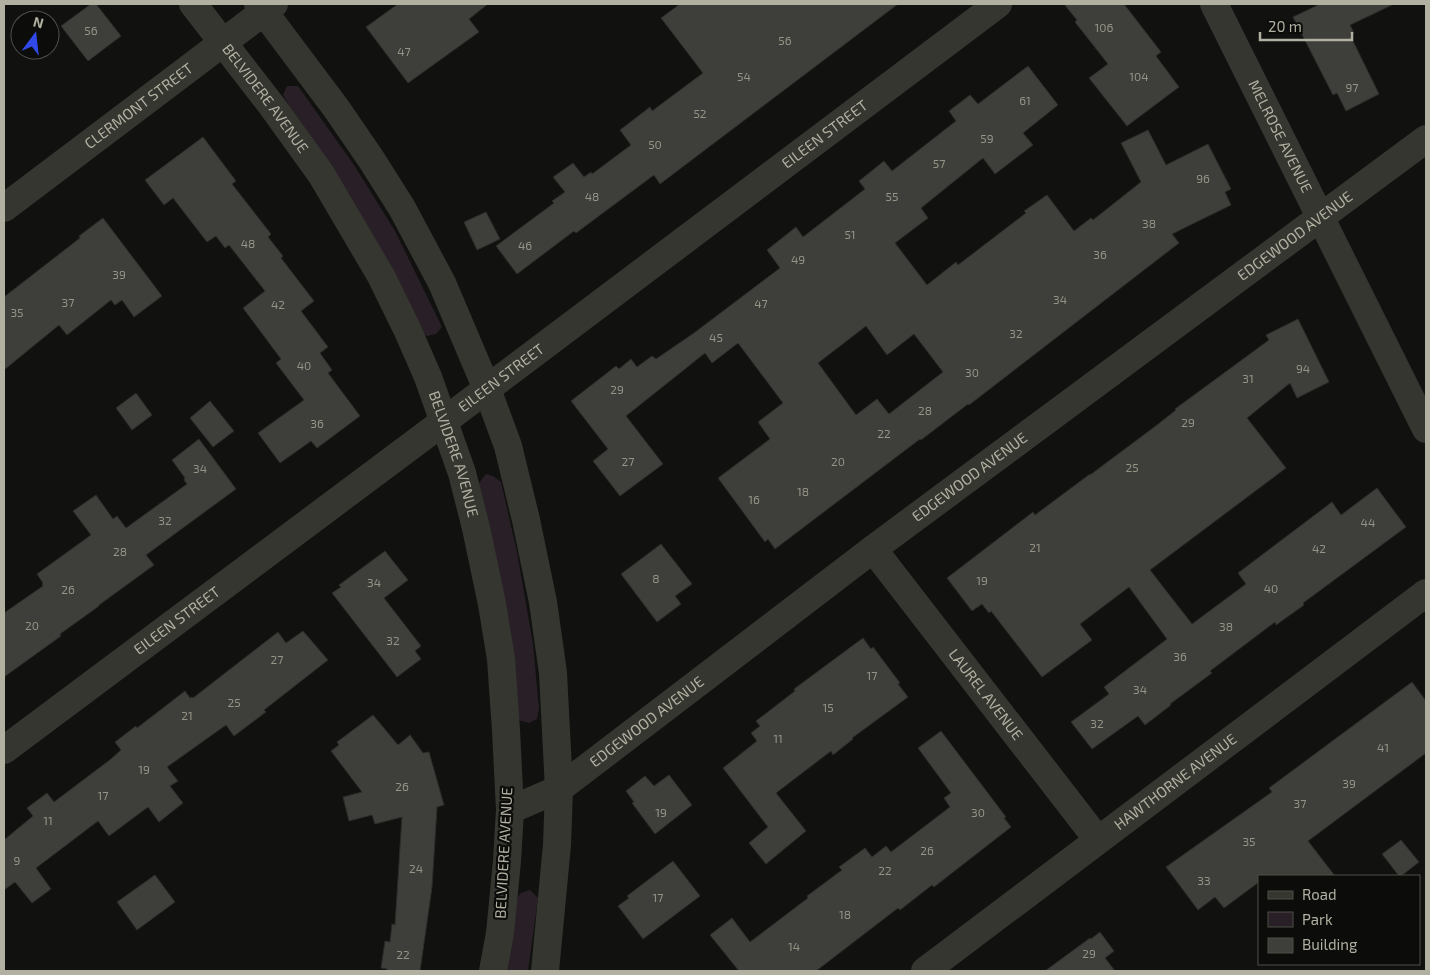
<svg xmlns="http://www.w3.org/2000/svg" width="1430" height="975" viewBox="0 0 1430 975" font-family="'Exo 2',sans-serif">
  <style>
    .green { fill: #282026 }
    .building { fill: #3e3e3a; stroke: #2c2d2a; fill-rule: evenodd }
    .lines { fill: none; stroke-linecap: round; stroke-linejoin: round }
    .street { stroke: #363631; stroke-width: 28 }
    .labels { text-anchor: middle; stroke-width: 4.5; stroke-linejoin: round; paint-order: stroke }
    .number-label { font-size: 12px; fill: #949487 }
    .street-label { font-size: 15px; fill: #b1b0a1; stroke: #0c0c0b }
  </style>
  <rect width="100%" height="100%" fill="#111110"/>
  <path class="green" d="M 287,86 L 298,86 L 354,165 L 395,231 L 442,327 L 436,334 L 427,336 L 419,331 L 288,104 L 283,95 Z
    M 486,474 L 493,476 L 501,482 L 517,552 L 533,644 L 539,709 L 537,719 L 529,723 L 518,720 L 480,495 L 479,483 Z
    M 530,890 L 538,898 L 528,971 L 504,971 L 514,901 L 521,893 Z"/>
  <path class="building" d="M 91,4 L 96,4 L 121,36 L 88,61 L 61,26 Z
    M 398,4 L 488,4 L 469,19 L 479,32 L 408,83 L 366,27 Z
    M 680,4 L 898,4 L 660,184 L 654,175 L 576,233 L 574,231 L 517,274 L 496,246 L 554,203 L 552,201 L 565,192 L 553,177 L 573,163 L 584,177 L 591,172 L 592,174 L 631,145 L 620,130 L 650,107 L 652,111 L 703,73 L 661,18 Z
    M 1064,4 L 1124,4 L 1161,52 L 1156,56 L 1179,87 L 1127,126 L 1089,78 L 1108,64 L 1075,22 L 1077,20 Z
    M 1320,4 L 1394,4 L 1350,25 L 1354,33 L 1350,35 L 1379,94 L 1346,111 L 1337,93 L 1333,95 L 1293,17 Z
    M 1028,66 L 1058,105 L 1023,133 L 1033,145 L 995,174 L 983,158 L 921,208 L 928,218 L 895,243 L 927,285 L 956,262 L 958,265 L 1026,213 L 1024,211 L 1047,195 L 1074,231 L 1091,218 L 1093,220 L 1141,182 L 1121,143 L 1148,130 L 1166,165 L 1208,144 L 1231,189 L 1225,192 L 1231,205 L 1172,234 L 1179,243 L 969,405 L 968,404 L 921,440 L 920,439 L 775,549 L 768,539 L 765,542 L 718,478 L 770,439 L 758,422 L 783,403 L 738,343 L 712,363 L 705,353 L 626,416 L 663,464 L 620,496 L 593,461 L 608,449 L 571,401 L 616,366 L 619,369 L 631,359 L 637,367 L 652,356 L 656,359 L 694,333 L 780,268 L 767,250 L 796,227 L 803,237 L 865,189 L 859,181 L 884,161 L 892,171 L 956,121 L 949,111 L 970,95 L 978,104 ZM 866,326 L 887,355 L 914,334 L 943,372 L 889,414 L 877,399 L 856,415 L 818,363 Z
    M 203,137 L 236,181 L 232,184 L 271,234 L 268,237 L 283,256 L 281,258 L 314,301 L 301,311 L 328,347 L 320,353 L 332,370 L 328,373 L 360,416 L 317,448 L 311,441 L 280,463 L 258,433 L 304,400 L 276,363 L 281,359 L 243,308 L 265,291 L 229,245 L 225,248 L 216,236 L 207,242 L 173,198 L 164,205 L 145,180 Z
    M 486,212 L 500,239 L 477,250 L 464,222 Z
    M 103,218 L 162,296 L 134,317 L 122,300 L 115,305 L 111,300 L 67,335 L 59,325 L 4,370 L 4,297 L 80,238 L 79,236 Z
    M 1298,319 L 1329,382 L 1297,398 L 1290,383 L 1247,418 L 1286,468 L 1150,570 L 1192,624 L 1246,584 L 1238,573 L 1332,502 L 1341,515 L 1377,488 L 1406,527 L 1303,603 L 1304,605 L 1276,625 L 1275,622 L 1210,671 L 1212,673 L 1170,704 L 1171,705 L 1145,725 L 1138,716 L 1092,749 L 1071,722 L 1109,694 L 1104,687 L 1167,639 L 1129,587 L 1080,624 L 1092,640 L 1042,677 L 991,611 L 989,613 L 982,604 L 972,611 L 947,578 L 1033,512 L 1035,515 L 1090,474 L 1090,475 L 1157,425 L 1176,410 L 1175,409 L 1269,340 L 1266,335 Z
    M 136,393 L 152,415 L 132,430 L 116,408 Z
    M 210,401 L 234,431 L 213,447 L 190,418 Z
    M 199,439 L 236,489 L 146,555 L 154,565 L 99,605 L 99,606 L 60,634 L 61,636 L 4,677 L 4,613 L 43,586 L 42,584 L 43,583 L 37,574 L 91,535 L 73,511 L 96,495 L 113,519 L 117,516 L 126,528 L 187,484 L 184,480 L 185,478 L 172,460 Z
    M 661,544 L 692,584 L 675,596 L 681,604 L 657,622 L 621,574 Z
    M 385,551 L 408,580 L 384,598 L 421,646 L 415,651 L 421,659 L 397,677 L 332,593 L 341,587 L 339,585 Z
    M 303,631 L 328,660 L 264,710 L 266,712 L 234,736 L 226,725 L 167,767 L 178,781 L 170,786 L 183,803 L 159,822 L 148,807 L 109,836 L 98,821 L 36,868 L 51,889 L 32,903 L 15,882 L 4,890 L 4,840 L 33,816 L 27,808 L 47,793 L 54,802 L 111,759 L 121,750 L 115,742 L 136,726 L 137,728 L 185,691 L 190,698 L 192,697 L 193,698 L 278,632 L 286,643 Z
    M 863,638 L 871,649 L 873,647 L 900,683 L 898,684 L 908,697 L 852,738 L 853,739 L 833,755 L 831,751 L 776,793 L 806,831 L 766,864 L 749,843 L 768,827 L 723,768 L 757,741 L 751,733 L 760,726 L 756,721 L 795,691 L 794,689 Z
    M 1412,682 L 1426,701 L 1426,753 L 1308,841 L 1335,876 L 1259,876 L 1259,882 L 1224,908 L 1215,897 L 1198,910 L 1166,867 L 1272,792 L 1269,788 Z
    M 373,715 L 398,745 L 410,735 L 423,753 L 429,752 L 444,805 L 437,807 L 432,887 L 420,971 L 386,971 L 387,969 L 381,968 L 385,941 L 390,942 L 392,924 L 395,925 L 402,817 L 375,824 L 372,815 L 349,821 L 343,797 L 362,792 L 331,751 L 339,745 L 337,742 Z
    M 941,731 L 1006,817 L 1004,818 L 1011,827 L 934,887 L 932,885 L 900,910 L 898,908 L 816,971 L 739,971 L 710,935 L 732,918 L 750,942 L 808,898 L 807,896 L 842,870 L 839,867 L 865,848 L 872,857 L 886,846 L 891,852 L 950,807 L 944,798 L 951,793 L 918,748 Z
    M 669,775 L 692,805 L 655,834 L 632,803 L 634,802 L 626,791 L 645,776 L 654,786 Z
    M 1401,840 L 1419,862 L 1401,876 L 1399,876 L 1382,854 Z
    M 673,861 L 700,896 L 643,939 L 618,906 L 629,898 L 627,896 Z
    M 155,875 L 175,902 L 137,930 L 117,902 Z
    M 1100,932 L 1114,951 L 1105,958 L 1115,971 L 1045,971 L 1090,938 L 1091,939 Z"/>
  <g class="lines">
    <g class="street">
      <path id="s1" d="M 193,4 L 272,106 L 321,174 L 381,276 L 407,329 L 428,377 L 462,473 L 476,528 L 492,604 L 501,659 L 506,730 L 510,810 L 507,861 L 500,933 L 493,971"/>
      <path d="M 258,4 L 336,108 L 371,159 L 402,208 L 442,283 L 487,389 L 508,446 L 526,520 L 543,602 L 553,673 L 559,789 L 557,845 L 545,971"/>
      <path id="s2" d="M 1214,4 L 1426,429"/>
      <path id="s3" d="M 4,208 L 274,4"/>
      <path id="s4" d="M 873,549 L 1098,840"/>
      <path id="s5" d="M 4,750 L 443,422 L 998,4"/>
      <path id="s6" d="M 510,810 L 559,789 L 873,549 L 1426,139"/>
      <path id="s7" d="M 925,971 L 1426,593"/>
    </g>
  </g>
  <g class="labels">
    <g class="number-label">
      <text x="1104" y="32">106</text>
      <text x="91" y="35">56</text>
      <text x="785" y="45">56</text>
      <text x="404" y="56">47</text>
      <text x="744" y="81">54</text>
      <text x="1139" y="81">104</text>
      <text x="1352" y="92">97</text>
      <text x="1025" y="105">61</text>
      <text x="700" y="118">52</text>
      <text x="987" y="143">59</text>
      <text x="655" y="149">50</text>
      <text x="939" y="168">57</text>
      <text x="1203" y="183">96</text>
      <text x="592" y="201">48</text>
      <text x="892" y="201">55</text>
      <text x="1149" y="228">38</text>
      <text x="850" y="239">51</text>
      <text x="248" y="248">48</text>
      <text x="525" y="250">46</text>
      <text x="1100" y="259">36</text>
      <text x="798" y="264">49</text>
      <text x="119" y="279">39</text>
      <text x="1060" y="304">34</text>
      <text x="68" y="307">37</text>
      <text x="761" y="308">47</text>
      <text x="278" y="309">42</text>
      <text x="17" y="317">35</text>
      <text x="1016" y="338">32</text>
      <text x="716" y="342">45</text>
      <text x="304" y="370">40</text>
      <text x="1303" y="373">94</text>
      <text x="972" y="377">30</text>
      <text x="1248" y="383">31</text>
      <text x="617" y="394">29</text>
      <text x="925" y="415">28</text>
      <text x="1188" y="427">29</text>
      <text x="317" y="428">36</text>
      <text x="884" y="438">22</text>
      <text x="628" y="466">27</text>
      <text x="838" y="466">20</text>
      <text x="1132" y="472">25</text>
      <text x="200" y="473">34</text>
      <text x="803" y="496">18</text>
      <text x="754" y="504">16</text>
      <text x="165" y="525">32</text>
      <text x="1368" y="527">44</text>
      <text x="1035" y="552">21</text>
      <text x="1319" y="553">42</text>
      <text x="120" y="556">28</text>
      <text x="656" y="583">8</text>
      <text x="982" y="585">19</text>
      <text x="374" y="587">34</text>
      <text x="1271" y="593">40</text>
      <text x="68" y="594">26</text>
      <text x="32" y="630">20</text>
      <text x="1226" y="631">38</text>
      <text x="393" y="645">32</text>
      <text x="1180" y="661">36</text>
      <text x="277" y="664">27</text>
      <text x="872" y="680">17</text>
      <text x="1140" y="694">34</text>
      <text x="234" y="707">25</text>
      <text x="828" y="712">15</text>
      <text x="187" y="720">21</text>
      <text x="1097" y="728">32</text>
      <text x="778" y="743">11</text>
      <text x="1383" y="752">41</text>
      <text x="144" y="774">19</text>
      <text x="1349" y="788">39</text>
      <text x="402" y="791">26</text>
      <text x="103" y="800">17</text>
      <text x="1300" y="808">37</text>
      <text x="661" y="817">19</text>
      <text x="978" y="817">30</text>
      <text x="48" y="825">11</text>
      <text x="1249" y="846">35</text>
      <text x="927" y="855">26</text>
      <text x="17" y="865">9</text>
      <text x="416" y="873">24</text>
      <text x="885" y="875">22</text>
      <text x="1204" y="885">33</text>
      <text x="658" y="902">17</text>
      <text x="845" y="919">18</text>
      <text x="794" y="951">14</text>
      <text x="1089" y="958">29</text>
      <text x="403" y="959">22</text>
    </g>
    <g class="street-label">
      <text dy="5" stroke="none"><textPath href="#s1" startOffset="119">BELVIDERE AVENUE</textPath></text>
      <text dy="5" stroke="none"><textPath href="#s3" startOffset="169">CLERMONT STREET</textPath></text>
      <text dy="5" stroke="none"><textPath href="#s5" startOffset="1026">EILEEN STREET</textPath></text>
      <text dy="5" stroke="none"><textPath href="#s2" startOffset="148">MELROSE AVENUE</textPath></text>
      <text dy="5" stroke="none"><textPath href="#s6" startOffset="974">EDGEWOOD AVENUE</textPath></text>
      <text dy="5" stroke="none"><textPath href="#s5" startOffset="621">EILEEN STREET</textPath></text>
      <text dy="5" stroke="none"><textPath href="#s1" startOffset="524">BELVIDERE AVENUE</textPath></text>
      <text dy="5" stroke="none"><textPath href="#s6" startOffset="569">EDGEWOOD AVENUE</textPath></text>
      <text dy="5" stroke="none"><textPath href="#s5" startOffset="216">EILEEN STREET</textPath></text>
      <text dy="5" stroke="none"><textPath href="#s4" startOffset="184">LAUREL AVENUE</textPath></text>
      <text dy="5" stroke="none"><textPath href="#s6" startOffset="164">EDGEWOOD AVENUE</textPath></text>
      <text dy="5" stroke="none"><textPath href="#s7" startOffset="314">HAWTHORNE AVENUE</textPath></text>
      <text transform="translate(504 853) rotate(-87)" y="5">BELVIDERE AVENUE</text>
    </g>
  </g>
  <rect width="1430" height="975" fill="none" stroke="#b1b0a1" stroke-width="10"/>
  <rect x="1258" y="875" width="162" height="90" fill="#0c0c0b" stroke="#4e4e47"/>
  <rect x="1268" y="891" width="25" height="8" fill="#363631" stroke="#4e4e47"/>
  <text x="1302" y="900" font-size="15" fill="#b1b0a1">Road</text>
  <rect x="1268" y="912" width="25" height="15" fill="#282026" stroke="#4e4e47"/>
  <text x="1302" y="925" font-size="15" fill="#b1b0a1">Park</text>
  <rect x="1268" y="938" width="25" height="15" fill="#3e3e3a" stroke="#4e4e47"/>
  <text x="1302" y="950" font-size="15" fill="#b1b0a1">Building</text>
  <g transform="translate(35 35) rotate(15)"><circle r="24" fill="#0c0c0b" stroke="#4e4e47"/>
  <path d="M0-4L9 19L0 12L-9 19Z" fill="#3049e9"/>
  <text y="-8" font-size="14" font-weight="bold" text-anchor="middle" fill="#b1b0a1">N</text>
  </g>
  <path d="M1260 32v8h92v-8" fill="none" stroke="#b1b0a1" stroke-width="2.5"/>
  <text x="1268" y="32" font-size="15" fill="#b1b0a1" stroke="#0c0c0b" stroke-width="4" paint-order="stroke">20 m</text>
</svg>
